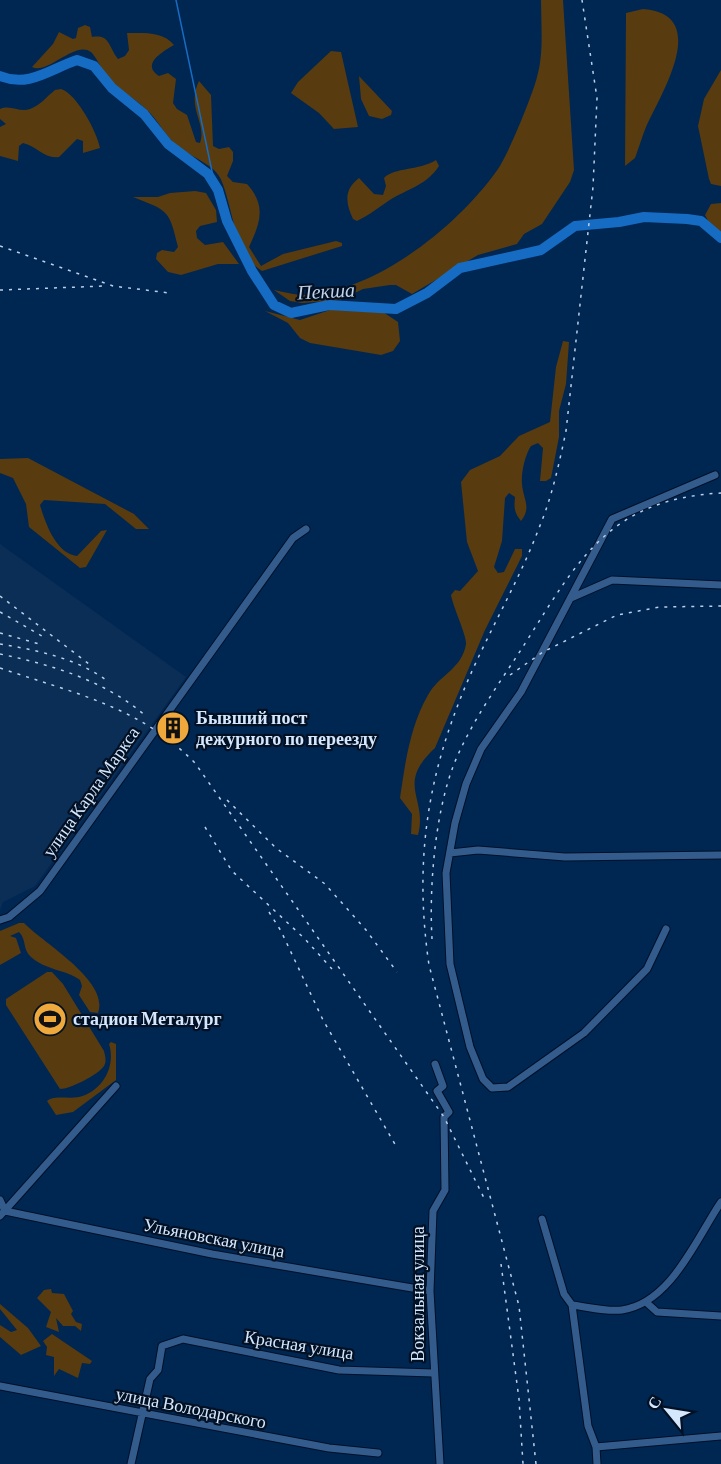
<svg xmlns="http://www.w3.org/2000/svg" width="721" height="1464" viewBox="0 0 721 1464" font-family="'Crimson Pro',serif">
  <style>
    .built { fill: #0a2e56 }
    .green { fill: #583b0f }
    .lines { fill: none; stroke-linecap: round; stroke-linejoin: round }
    .stream { stroke: #166cc2; stroke-width: 1.5 }
    .river { stroke: #166cc2; stroke-width: 10 }
    .minor-casing { stroke: #001027; stroke-width: 9 }
    .minor { stroke: #335c8d; stroke-width: 7 }
    .rail { stroke: #bbd0e9; stroke-width: 1.5; stroke-dasharray: 3 6; stroke-linecap: butt }
    .labels { text-anchor: middle; stroke-width: 4.5; stroke-linejoin: round; paint-order: stroke }
    .poi-label { font-size: 18px; font-weight: bold; fill: #d4e7fd; stroke: #021024; text-anchor: start }
    .street-label { font-size: 18px; fill: #d4e7fd; stroke: #021024 }
    .water-label { font-size: 20px; font-style: italic; fill: #c2d4eb; stroke: #021024 }
  </style>
  <rect width="100%" height="100%" fill="#002652"/>
  <path class="built" d="M 0,544 L 186,677 L 35,886 L 3,902 L 0,910 Z"/>
  <path class="green" d="M 541,0 L 563,0 L 574,170 L 570,182 L 542,224 L 524,234 L 517,244 L 478,255 L 412,294 L 396,285 L 390,285 L 363,289 L 340,300 L 302,303 L 290,301 L 274,290 C 284,292 295,295 305,295 C 376,292 459,225 498,169 C 508,155 533,94 537,77 C 544,52 541,26 541,0 Z
    M 643,9 C 712,14 661,94 646,127 C 642,137 639,147 635,158 L 625,166 L 626,13 Z
    M 85,25 L 90,27 L 92,37 C 110,34 108,46 118,59 L 125,56 L 129,50 L 127,33 C 143,33 163,31 174,45 C 164,51 140,64 159,76 L 168,73 L 176,79 L 173,103 L 177,109 L 187,115 L 196,142 L 200,143 C 207,123 186,108 199,81 L 211,95 L 213,146 L 219,149 L 229,147 L 233,152 L 233,161 L 227,176 L 233,182 L 247,184 C 267,206 260,223 249,247 L 261,266 L 283,254 L 336,241 L 342,243 L 342,246 L 262,271 C 235,255 233,209 222,182 C 216,163 187,157 173,142 C 165,134 159,123 151,114 C 137,99 119,91 106,75 C 101,69 97,58 91,52 C 75,40 48,75 32,67 L 53,44 L 59,32 L 73,39 L 76,38 L 78,28 Z
    M 331,51 L 341,52 L 358,127 L 334,129 L 319,113 L 291,93 L 298,82 Z
    M 721,70 L 721,186 L 711,184 L 709,179 L 698,126 L 704,99 Z
    M 359,76 L 392,111 L 391,115 L 382,119 L 369,116 L 361,99 Z
    M 61,89 C 77,94 97,132 100,148 L 83,153 L 83,141 L 77,139 L 59,157 C 44,159 37,146 23,143 L 19,146 L 18,161 L 0,156 L 0,127 L 6,124 L 0,119 L 0,109 C 10,104 20,113 30,109 C 41,105 46,97 55,90 Z
    M 436,160 L 439,166 C 427,184 411,188 393,198 C 380,206 370,215 357,221 L 353,219 C 346,204 343,190 359,178 L 374,194 L 383,195 L 386,186 L 384,178 C 395,167 418,171 436,160 Z
    M 195,191 L 206,193 L 216,210 L 217,222 L 200,226 L 196,231 L 197,238 L 205,245 L 223,242 L 239,264 L 218,264 L 181,275 L 168,272 L 156,259 L 157,253 L 162,250 L 174,252 L 178,247 C 169,210 169,211 133,197 L 158,197 L 170,193 Z
    M 721,203 L 721,234 L 713,230 L 705,215 L 711,204 Z
    M 333,309 L 383,312 L 398,322 L 400,341 L 393,351 L 381,355 L 310,343 L 300,338 L 288,323 L 265,311 L 300,320 Z
    M 563,341 L 569,342 L 566,384 L 559,411 L 559,437 L 551,478 L 546,481 L 540,481 L 543,448 L 538,443 L 531,446 C 525,455 521,473 522,484 C 523,499 532,507 521,521 C 514,512 514,508 515,497 L 509,493 L 505,498 L 502,541 L 494,567 L 498,573 L 504,572 L 515,549 L 522,549 L 522,556 L 485,630 L 435,748 C 395,785 428,797 418,835 L 411,834 L 412,814 L 400,798 C 405,764 410,726 428,695 C 439,675 462,669 466,644 C 467,636 453,607 451,595 L 455,590 L 460,591 L 478,571 L 467,542 L 461,482 L 470,470 L 500,456 L 519,436 L 550,422 L 556,367 Z
    M 28,458 L 134,514 L 149,529 L 136,529 L 105,504 L 44,500 L 40,505 C 45,522 56,554 77,556 L 101,531 L 107,530 L 86,567 L 80,568 L 29,527 L 26,504 L 13,478 L 0,473 L 0,459 Z
    M 19,923 L 24,923 C 43,943 110,981 98,1013 L 90,1012 L 79,995 L 82,986 L 80,980 C 67,970 45,970 31,957 C 22,949 27,940 19,932 L 10,936 L 16,938 L 21,953 L 0,965 L 0,931 Z
    M 47,972 L 52,972 L 63,984 L 104,1051 C 105,1056 107,1061 104,1066 C 98,1075 70,1089 60,1089 L 6,1005 L 6,999 Z
    M 111,1042 L 116,1044 L 116,1080 L 73,1112 L 56,1115 L 47,1101 L 50,1099 C 59,1096 69,1099 79,1097 C 103,1091 116,1066 109,1044 Z
    M 51,1289 L 52,1293 L 64,1294 L 73,1311 L 71,1314 L 76,1322 L 82,1324 L 81,1331 L 75,1326 L 63,1326 L 56,1318 L 59,1332 L 46,1327 L 51,1312 L 37,1298 L 44,1290 Z
    M 0,1304 L 28,1328 L 41,1346 L 21,1355 L 0,1337 L 0,1325 L 11,1332 L 17,1330 L 0,1309 Z
    M 52,1334 L 92,1361 L 90,1364 L 82,1363 L 78,1378 L 59,1369 L 54,1376 L 54,1357 L 46,1355 L 47,1347 L 43,1341 Z"/>
  <g class="lines">
    <path class="stream" d="M 176,0 L 214,181"/>
    <path class="river" d="M 0,76 C 29,88 50,69 77,60 L 94,66 L 112,88 L 144,114 L 168,144 L 208,174 L 218,190 L 227,221 L 252,271 L 274,305 L 291,313 L 329,305 L 396,309 L 427,293 L 460,268 L 541,250 L 575,226 L 619,222 L 644,217 L 687,219 L 701,221 L 721,238"/>
    <g class="minor-casing">
      <path id="minor" d="M 571,598 L 612,580 L 721,585
        M 450,853 L 478,850 L 565,857 L 721,855
        M 0,920 L 9,917 L 40,891 L 293,538 L 306,529
        M 666,929 L 647,969 L 584,1033 L 508,1087 L 492,1088 L 483,1079 L 470,1047 L 450,964 L 446,873 L 455,823 L 466,784 L 481,749 L 521,692 L 612,519 L 715,475
        M 435,1064 L 443,1086 L 437,1091 L 449,1112 L 444,1117 L 445,1190 L 433,1211 L 430,1291 L 440,1464
        M 0,1200 L 5,1211 L 212,1254 L 430,1291
        M 0,1216 L 116,1086
        M 542,1219 L 564,1294 L 572,1305 L 588,1426 L 596,1447 L 597,1464
        M 647,1303 L 657,1312 L 721,1316
        M 572,1305 C 588,1307 607,1312 622,1310 C 671,1303 696,1239 721,1202
        M 0,1386 L 329,1448 L 378,1453
        M 596,1447 L 721,1436
        M 131,1464 L 150,1379 L 158,1370 L 162,1346 L 183,1339 L 339,1370 L 433,1373"/>
    </g>
    <use href="#minor" class="minor"/>
    <path class="rail" d="M 0,246 L 113,286 L 169,293
      M 0,290 L 105,286
      M 0,596 L 89,664
      M 0,612 L 42,636
      M 0,633 L 43,645
      M 0,644 C 36,650 76,658 106,680
      M 0,654 C 53,665 106,681 147,717
      M 0,668 C 73,693 139,706 195,763 L 444,1117 L 484,1198
      M 510,675 L 543,652 L 617,615 L 660,607 L 721,606
      M 227,800 L 276,848 L 325,884 L 366,930 L 397,972
      M 205,827 L 232,871 L 305,939 L 332,969
      M 269,912 L 281,931 L 323,1020 L 396,1146
      M 432,939 C 429,887 435,813 454,764 C 472,720 501,681 526,642 C 579,558 611,499 721,493
      M 501,1264 L 519,1399 L 523,1464
      M 536,1464 L 519,1306 L 429,965 C 415,869 425,787 461,697 C 484,639 517,586 539,528 C 552,497 559,464 566,431 L 593,187 L 597,98 L 582,0"/>
  </g>
  <defs>
    <g id="building-disc" transform="scale(1.725)"><circle r="9.5" fill="#eea83c" stroke="#021024"/><path d="M-4-6H4V6H1V3H-1V6H-4ZM-2.5-4.3h1.7v1.8h-1.7ZM.8-4.3h1.7v1.8H.8ZM-2.5-1h1.7V.8h-1.7ZM.8-1h1.7V.8H.8Z" fill="#111"/></g>
    <g id="stadium-disc" transform="scale(1.725)"><circle r="9.5" fill="#eea83c" stroke="#021024"/><path d="M0-5a6.5 5 0 1 0 0 10a6.5 5 0 1 0 0-10ZM-3.5-1.8h7v3.6h-7Z" fill="#111"/></g>
  </defs>
  <g fill-rule="evenodd">
    <use href="#building-disc" x="173" y="728"/>
    <use href="#stadium-disc" x="50" y="1019"/>
  </g>
  <g class="labels">
    <g class="poi-label">
      <text x="196" y="724">Бывший пост<tspan x="196" dy="21">дежурного по переезду</tspan></text>
      <text x="73" y="1025">стадион Металург</text>
    </g>
    <g class="street-label">
      <text transform="translate(91 792) rotate(-55)" y="6">улица Карла Маркса</text>
      <text transform="translate(214 1238) rotate(11)" y="6">Ульяновская улица</text>
      <text transform="translate(418 1294) rotate(-90)" y="6">Вокзальная улица</text>
      <text transform="translate(299 1345) rotate(9)" y="6">Красная улица</text>
      <text transform="translate(191 1408) rotate(11)" y="6">улица Володарского</text>
    </g>
    <g class="water-label">
      <text transform="translate(326 291) rotate(-3)" y="7">Пекша</text>
    </g>
  </g>
  <g transform="translate(667 1410) rotate(300)" stroke="#021024" stroke-width="4.5" paint-order="stroke">
  <path d="M0-4.5L10 22L0 15L-10 22Z" fill="#d4e7fd"/>
  <text y="-9" font-size="16" font-weight="bold" text-anchor="middle" fill="#d4e7fd">С</text>
  </g>
</svg>
